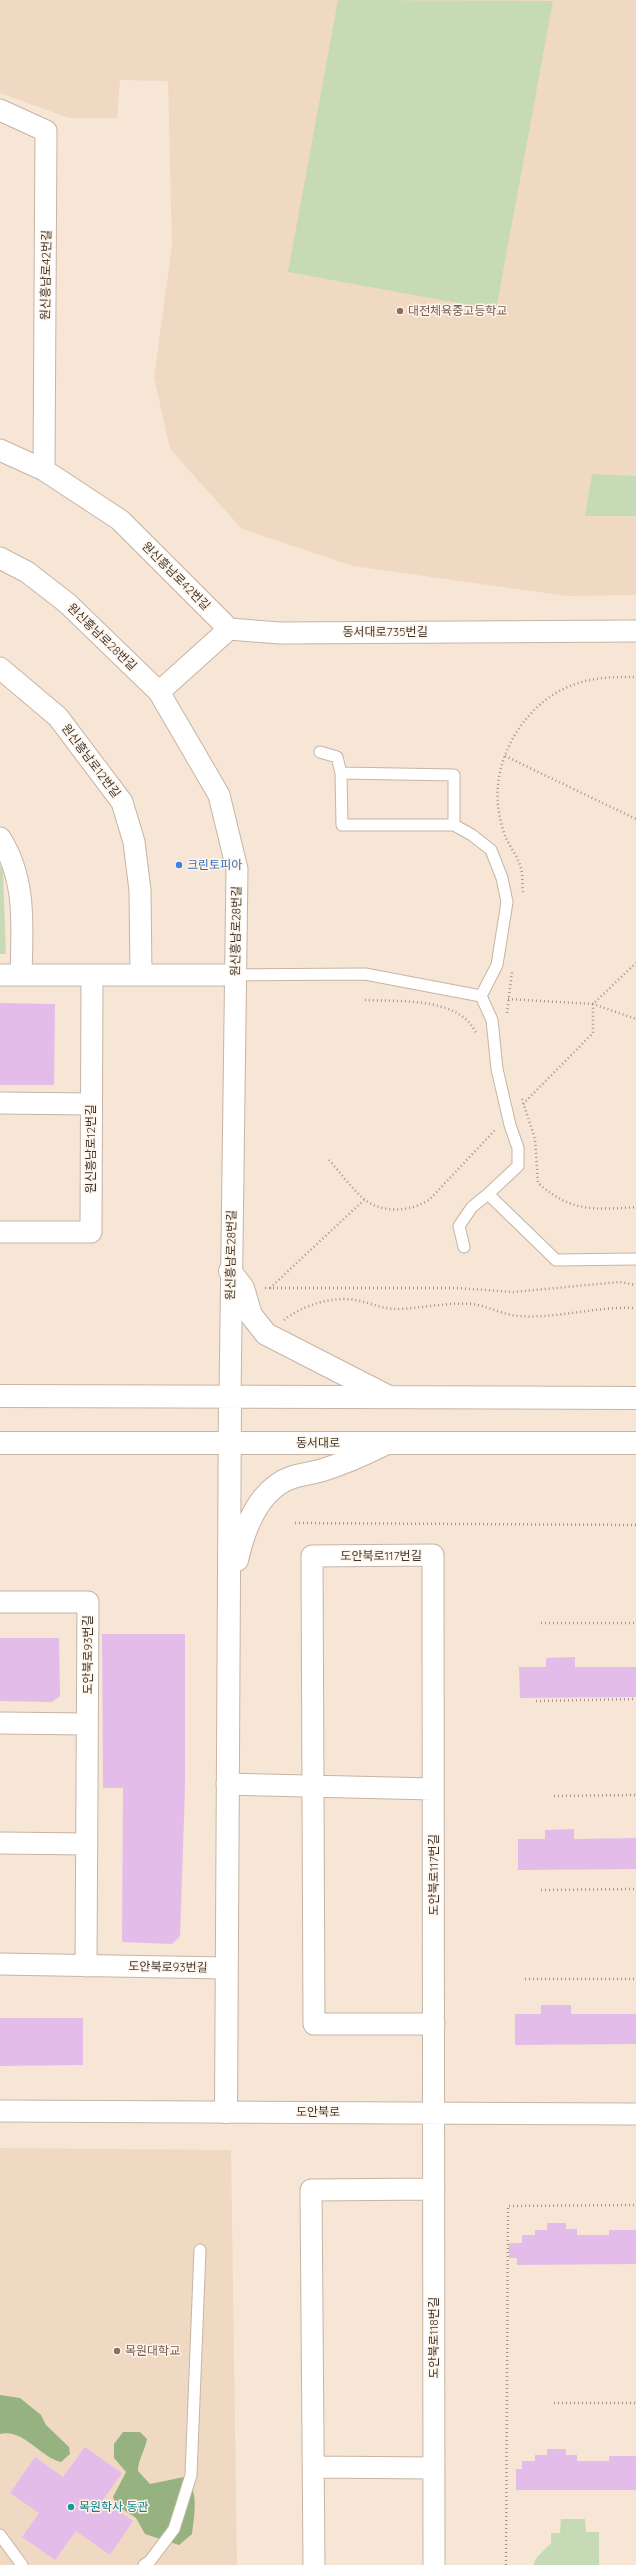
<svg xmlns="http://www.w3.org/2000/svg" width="636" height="2565" viewBox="0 0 636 2565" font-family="Quicksand,'Noto Sans KR',sans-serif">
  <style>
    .built { fill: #f0d9c3 }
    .green { fill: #c6dbb5 }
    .forest { fill: #96b280 }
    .building { fill: #e3bcea }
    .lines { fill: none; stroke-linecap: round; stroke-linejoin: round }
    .service-casing { stroke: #c6b5a5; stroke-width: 13 }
    .minor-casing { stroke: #c6b5a5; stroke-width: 23 }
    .tertiary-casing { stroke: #c6b5a5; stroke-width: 24 }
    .path { stroke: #a4978b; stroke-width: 2.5; stroke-dasharray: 1 3; stroke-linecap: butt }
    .service { stroke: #fff; stroke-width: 11 }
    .minor { stroke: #fff; stroke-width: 21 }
    .tertiary { stroke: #fff; stroke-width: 22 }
    .education-dot { fill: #8d6e63; stroke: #fff4ea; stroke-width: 1.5 }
    .shop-dot { fill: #3f7fe0; stroke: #fff4ea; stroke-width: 1.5 }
    .culture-dot { fill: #0f9aa8; stroke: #fff4ea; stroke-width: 1.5 }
    .labels { text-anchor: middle; stroke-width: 3; stroke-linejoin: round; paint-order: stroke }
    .street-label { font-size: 12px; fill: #3c352e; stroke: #fff4ea }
    .education-label { font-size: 12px; fill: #785e54; stroke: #fff4ea; text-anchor: start }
    .shop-label { font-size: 12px; fill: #366cbe; stroke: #fff4ea; text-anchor: start }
    .culture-label { font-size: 12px; fill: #0d838f; stroke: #fff4ea; text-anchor: start }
  </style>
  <rect width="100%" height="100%" fill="#f7e5d5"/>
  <path class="built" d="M 0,0 L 636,0 L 636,595 L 568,596 L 353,566 L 242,529 L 170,449 L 154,377 L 172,246 L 168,81 L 120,80 L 117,118 L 69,118 L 0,93 Z
    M 0,2148 L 231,2150 L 237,2565 L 0,2565 Z"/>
  <path class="green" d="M 338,0 L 553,1 L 496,310 L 288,272 Z
    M 592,474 L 636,476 L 636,516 L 585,516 Z
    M 0,864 L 3,872 L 6,954 L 0,954 Z
    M 561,2519 L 585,2519 L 586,2532 L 599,2532 L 599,2565 L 533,2565 L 537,2557 L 551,2543 L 551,2533 L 560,2533 Z"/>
  <path class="forest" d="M 0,2395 L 20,2398 L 41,2415 L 46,2425 L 69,2447 L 70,2454 L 61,2462 C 40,2457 23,2428 0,2434 Z
    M 123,2432 L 140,2432 L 147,2439 C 145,2451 138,2459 138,2471 L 150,2484 L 184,2477 C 200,2489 194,2516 192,2534 L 179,2545 L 145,2534 L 136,2518 L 116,2505 L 113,2497 L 126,2472 L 114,2458 L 114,2444 Z"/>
  <path class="building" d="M 0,1003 L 55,1004 L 54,1085 L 0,1085 Z
    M 102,1634 L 185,1634 L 185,1788 L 180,1936 L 172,1944 L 122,1942 L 123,1788 L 103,1788 Z
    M 0,1638 L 59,1638 L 60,1696 L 52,1702 L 0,1701 Z
    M 575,1657 L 575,1667 L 636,1667 L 636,1697 L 520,1698 L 519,1667 L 546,1667 L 546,1658 Z
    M 574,1829 L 574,1839 L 636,1838 L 636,1869 L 518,1870 L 518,1839 L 545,1839 L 545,1830 Z
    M 541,2005 L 571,2005 L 571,2014 L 636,2014 L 636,2044 L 515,2045 L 515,2014 L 541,2014 Z
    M 0,2018 L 83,2018 L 83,2065 L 0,2066 Z
    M 547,2223 L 566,2223 L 566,2229 L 577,2229 L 577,2235 L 609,2235 L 609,2230 L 636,2230 L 636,2264 L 517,2265 L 517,2258 L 509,2258 L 509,2243 L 522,2243 L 522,2235 L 535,2235 L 535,2230 L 547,2230 Z
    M 85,2447 L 122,2473 L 103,2500 L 133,2521 L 110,2555 L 76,2531 L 55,2560 L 22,2537 L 39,2513 L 10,2493 L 35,2457 L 63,2477 Z
    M 547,2449 L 566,2449 L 566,2455 L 577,2455 L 577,2461 L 609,2461 L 609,2456 L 636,2456 L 636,2490 L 516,2490 L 516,2469 L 522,2469 L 522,2461 L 535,2461 L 535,2455 L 547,2455 Z"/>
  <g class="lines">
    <g class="service-casing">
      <path id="service" d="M 320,752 L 337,757 L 341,773
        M 454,825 L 342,825 L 341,773 L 454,775 L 454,825 L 472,835 L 491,850 L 502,878 L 507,902 L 497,965 L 481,996
        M 235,975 L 365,974 L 481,996 L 492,1020 L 497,1069 L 510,1125 L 518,1148 L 518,1166 L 488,1194 L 556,1260 L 636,1259
        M 464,1247 L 459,1226 L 472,1207 L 488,1194
        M 0,2535 L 22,2565
        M 144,2565 L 150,2561 L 174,2529 L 191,2475 L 200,2250"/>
    </g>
    <g class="minor-casing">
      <path id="minor" d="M 0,110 L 46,131 L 44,470
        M 0,450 L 44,470 L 120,520 L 229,629
        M 0,558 L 27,572 L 67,603 L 159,692 L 219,795 L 237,869 L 230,1397
        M 0,668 L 58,717 L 122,802 L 134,842 L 140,890 L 141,975
        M 159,692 L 229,629 L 280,633 L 636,631
        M 0,838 C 27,880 22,928 21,975
        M 0,975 L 235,975
        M 0,1103 L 91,1104
        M 0,1232 L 91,1232 L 92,975
        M 0,1602 L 88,1602 L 86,1966
        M 0,1723 L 87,1724
        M 227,1784 L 433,1789
        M 0,1843 L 87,1844
        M 0,1964 L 226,1968
        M 0,2111 L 636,2114
        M 313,2467 L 434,2468
        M 314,2565 L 311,2190 L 434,2189
        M 434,2565 L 433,1555 L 312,1556 L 314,2024 L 434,2024"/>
    </g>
    <g class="tertiary-casing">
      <path id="tertiary" d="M 230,1271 L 243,1288 L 251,1315 L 266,1334 L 387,1396
        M 0,1396 L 636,1398
        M 0,1443 L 636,1443
        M 237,1560 C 244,1529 259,1488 293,1477 C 303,1474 313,1473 323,1470 C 345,1463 365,1454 385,1444
        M 226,2112 L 230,1397"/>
    </g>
    <path class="path" d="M 505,756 L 636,819
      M 523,892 C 522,884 523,875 521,868 C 518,857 510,847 506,838 C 502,829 499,815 498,805 C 493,757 525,704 570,686 C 592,677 613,677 636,677
      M 508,999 L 593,1004 L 636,963
      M 365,1000 C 399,1002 461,996 477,1035
      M 507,1013 L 512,972
      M 522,1099 L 535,1139 L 538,1183 C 571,1212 593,1210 636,1207
      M 523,1104 L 593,1033 L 593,1004 L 636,1019
      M 329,1160 C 340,1172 351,1188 364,1199 C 382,1214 412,1212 430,1199 L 496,1129
      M 265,1288 L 457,1288 L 513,1292 L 620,1282 L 636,1285
      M 270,1288 L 364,1200
      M 284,1320 C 301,1306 332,1296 355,1300 C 368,1302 380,1308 393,1309 C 419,1309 446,1302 472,1304 C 488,1306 503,1315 519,1316 C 557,1319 595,1306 636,1308
      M 295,1523 L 636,1525
      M 541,1623 L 636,1623
      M 536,1701 L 636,1699
      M 554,1796 L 636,1795
      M 541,1890 L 636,1889
      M 525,1979 L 636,1979
      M 554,2403 L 636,2403
      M 506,2565 L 508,2206 L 636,2205"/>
    <use href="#service" class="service"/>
    <use href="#minor" class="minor"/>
    <use href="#tertiary" class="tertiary"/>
  </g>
  <g class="education-dot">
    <circle cx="400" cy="311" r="4"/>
    <circle cx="117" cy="2351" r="4"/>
  </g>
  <circle class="shop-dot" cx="179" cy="865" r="4"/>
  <circle class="culture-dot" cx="71" cy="2507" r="4"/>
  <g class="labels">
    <g class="street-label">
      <text transform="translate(46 275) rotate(-89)" y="4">원신흥남로42번길</text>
      <text transform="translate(176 576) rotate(45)" y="4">원신흥남로42번길</text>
      <text x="385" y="636">동서대로735번길</text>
      <text transform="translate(102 637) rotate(44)" y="4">원신흥남로28번길</text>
      <text transform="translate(91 761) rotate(53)" y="4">원신흥남로12번길</text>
      <text transform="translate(236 931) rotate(-89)" y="4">원신흥남로28번길</text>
      <text transform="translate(91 1149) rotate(-90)" y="4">원신흥남로12번길</text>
      <text transform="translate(231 1255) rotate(-89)" y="4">원신흥남로28번길</text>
      <text x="318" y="1447">동서대로</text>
      <text x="381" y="1560">도안북로117번길</text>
      <text transform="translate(88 1655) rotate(-90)" y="4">도안북로93번길</text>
      <text transform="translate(434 1875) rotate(-90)" y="4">도안북로117번길</text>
      <text transform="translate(168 1967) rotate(1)" y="4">도안북로93번길</text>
      <text x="318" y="2116">도안북로</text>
      <text transform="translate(434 2338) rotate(-90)" y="4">도안북로118번길</text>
    </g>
    <g class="education-label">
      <text x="408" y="315">대전체육중고등학교</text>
      <text x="125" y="2355">목원대학교</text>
    </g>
    <g class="shop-label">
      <text x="187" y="869">크린토피아</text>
    </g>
    <g class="culture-label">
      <text x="79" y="2511">목원학사 동관</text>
    </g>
  </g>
</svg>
